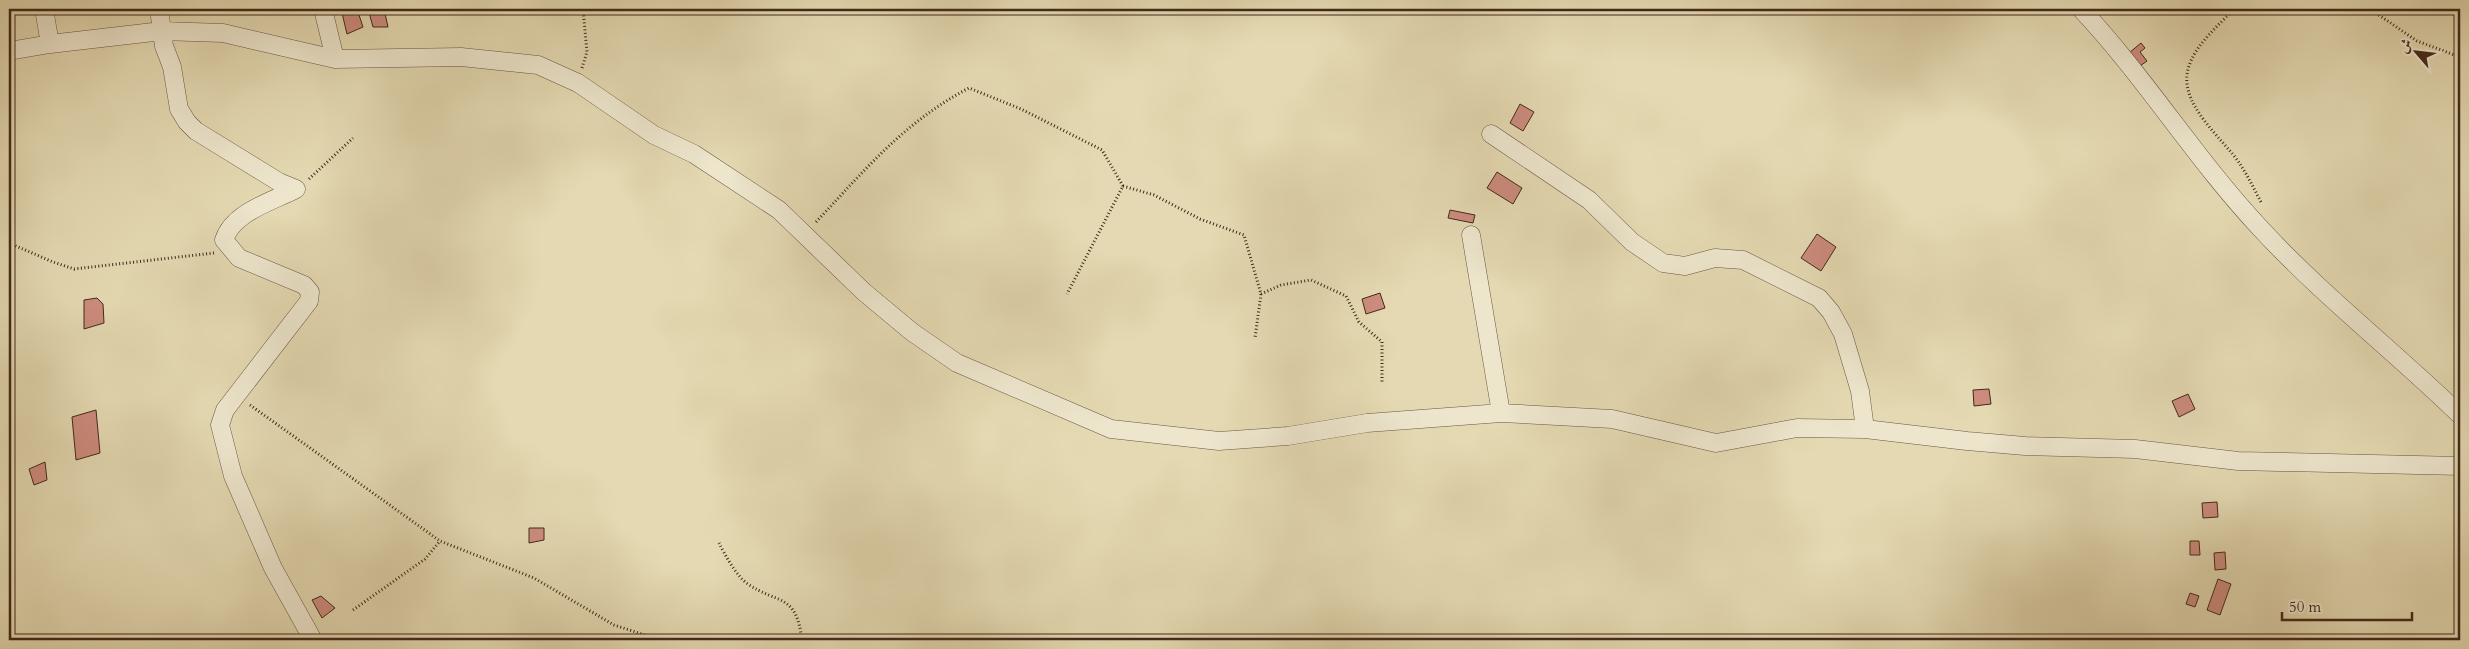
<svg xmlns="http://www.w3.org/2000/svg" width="2469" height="649" viewBox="0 0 2469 649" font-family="Cardo,Amiri,serif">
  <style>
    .building { fill: #cd8c7e; stroke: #412a1b }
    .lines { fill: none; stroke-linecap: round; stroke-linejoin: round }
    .street-casing { stroke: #6a5641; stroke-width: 19 }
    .path { stroke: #412a1b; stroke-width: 3; stroke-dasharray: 1 2.5; stroke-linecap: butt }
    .street { stroke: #ede6cd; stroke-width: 18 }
  </style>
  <rect width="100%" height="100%" fill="#e4d9b2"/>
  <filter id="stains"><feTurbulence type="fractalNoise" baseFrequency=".004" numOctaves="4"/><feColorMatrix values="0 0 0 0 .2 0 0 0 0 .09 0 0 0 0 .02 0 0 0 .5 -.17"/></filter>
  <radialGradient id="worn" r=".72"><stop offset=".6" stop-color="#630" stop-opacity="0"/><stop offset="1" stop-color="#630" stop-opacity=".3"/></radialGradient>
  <path class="building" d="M 357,9 L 363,27 L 347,34 L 342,13 Z
    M 368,9 L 384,9 L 388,27 L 373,27 Z
    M 2141,43 L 2145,48 L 2140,52 L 2147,61 L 2140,66 L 2129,53 Z
    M 1520,104 L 1534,112 L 1523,131 L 1510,123 Z
    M 1497,172 L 1522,188 L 1513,204 L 1487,188 Z
    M 1450,210 L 1475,215 L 1473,223 L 1448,218 Z
    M 1817,234 L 1836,247 L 1821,271 L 1801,258 Z
    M 1380,293 L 1385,308 L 1366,314 L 1362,299 Z
    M 97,298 L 103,304 L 104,323 L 84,329 L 84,300 Z
    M 1989,389 L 1991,404 L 1974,406 L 1973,390 Z
    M 2188,394 L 2195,409 L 2179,417 L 2172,401 Z
    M 96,410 L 100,453 L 76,460 L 72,417 Z
    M 45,462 L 47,480 L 34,485 L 29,469 Z
    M 2217,502 L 2218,517 L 2203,518 L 2202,503 Z
    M 529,528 L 544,528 L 544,540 L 529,543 Z
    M 2190,541 L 2199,541 L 2200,555 L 2190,555 Z
    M 2225,552 L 2226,569 L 2215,570 L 2214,553 Z
    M 2218,579 L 2231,584 L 2220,615 L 2207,610 Z
    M 2190,593 L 2199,596 L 2195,607 L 2186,604 Z
    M 321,596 L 335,608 L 322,618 L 312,600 Z"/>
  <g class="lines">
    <g class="street-casing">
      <path id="street" d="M 44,9 L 50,44
        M 159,9 L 164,46 L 172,67 L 179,109 L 187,122 L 196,131 L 279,182 L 296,189 C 271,202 233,212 224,240 L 239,258 L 304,285 L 310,292 L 309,301 L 225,410 L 220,425 L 233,476 L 273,568 L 313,640
        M 323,9 L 335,59
        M 2081,9 C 2146,78 2196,160 2261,229 C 2323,296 2395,352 2460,415
        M 9,51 L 50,44 L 162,31 L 223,33 L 335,59 L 461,57 L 538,65 L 578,83 L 654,135 L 694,154 L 779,210 L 864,292 L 912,332 L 957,363 L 1111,429 L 1219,441 L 1288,436 L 1367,423 L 1501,413 L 1612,419 L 1716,443 L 1797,428 L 1865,429 L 1967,441 L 2025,446 L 2135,449 L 2238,461 L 2460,466
        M 1491,134 L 1589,200 L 1632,242 L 1663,263 L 1685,266 L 1715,258 L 1743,260 L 1819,298 L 1831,312 L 1843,334 L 1860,391 L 1865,429
        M 1471,235 L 1501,413"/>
    </g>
    <path class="path" d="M 2234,9 C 2219,25 2196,44 2189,66 C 2176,103 2223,138 2240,164 C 2248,176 2254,189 2261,202
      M 2370,9 L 2417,41 L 2460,57
      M 582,68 L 587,52 L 583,9
      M 309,179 L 353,138
      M 1123,186 L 1154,195 L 1200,219 L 1244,235 L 1261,294 L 1255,338
      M 816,222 C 865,170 904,122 969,88 L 1021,109 L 1102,150 L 1123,186 L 1067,294
      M 9,243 L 53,262 L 74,269 L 214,253
      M 1261,294 L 1281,285 L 1311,280 L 1346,296 L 1359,322 L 1382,342 L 1382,382
      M 250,405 L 440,541 L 534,578 L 614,625 L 660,640
      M 719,543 C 725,555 737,577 748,584 C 778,605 796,592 802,640
      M 353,610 L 425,559 L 440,541"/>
    <use href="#street" class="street"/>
  </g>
  <rect width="2469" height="649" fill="none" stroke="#e4d9b2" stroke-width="30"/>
  <rect x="10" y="10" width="2449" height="629" fill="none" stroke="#412a1b" stroke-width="2.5"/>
  <rect x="15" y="15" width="2439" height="619" fill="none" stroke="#412a1b"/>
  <g transform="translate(2416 52) rotate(298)" stroke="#ede6cd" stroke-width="4" paint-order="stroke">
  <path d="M0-4L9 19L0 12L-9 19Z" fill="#412a1b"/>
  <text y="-8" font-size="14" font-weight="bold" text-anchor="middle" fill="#412a1b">ش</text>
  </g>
  <path d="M2282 612v8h130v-8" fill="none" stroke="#412a1b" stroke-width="2.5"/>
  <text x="2289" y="612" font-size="15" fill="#412a1b" stroke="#ede6cd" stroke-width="4" paint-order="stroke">50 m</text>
  <rect width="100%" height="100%" filter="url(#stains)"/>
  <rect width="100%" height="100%" fill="url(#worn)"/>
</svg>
